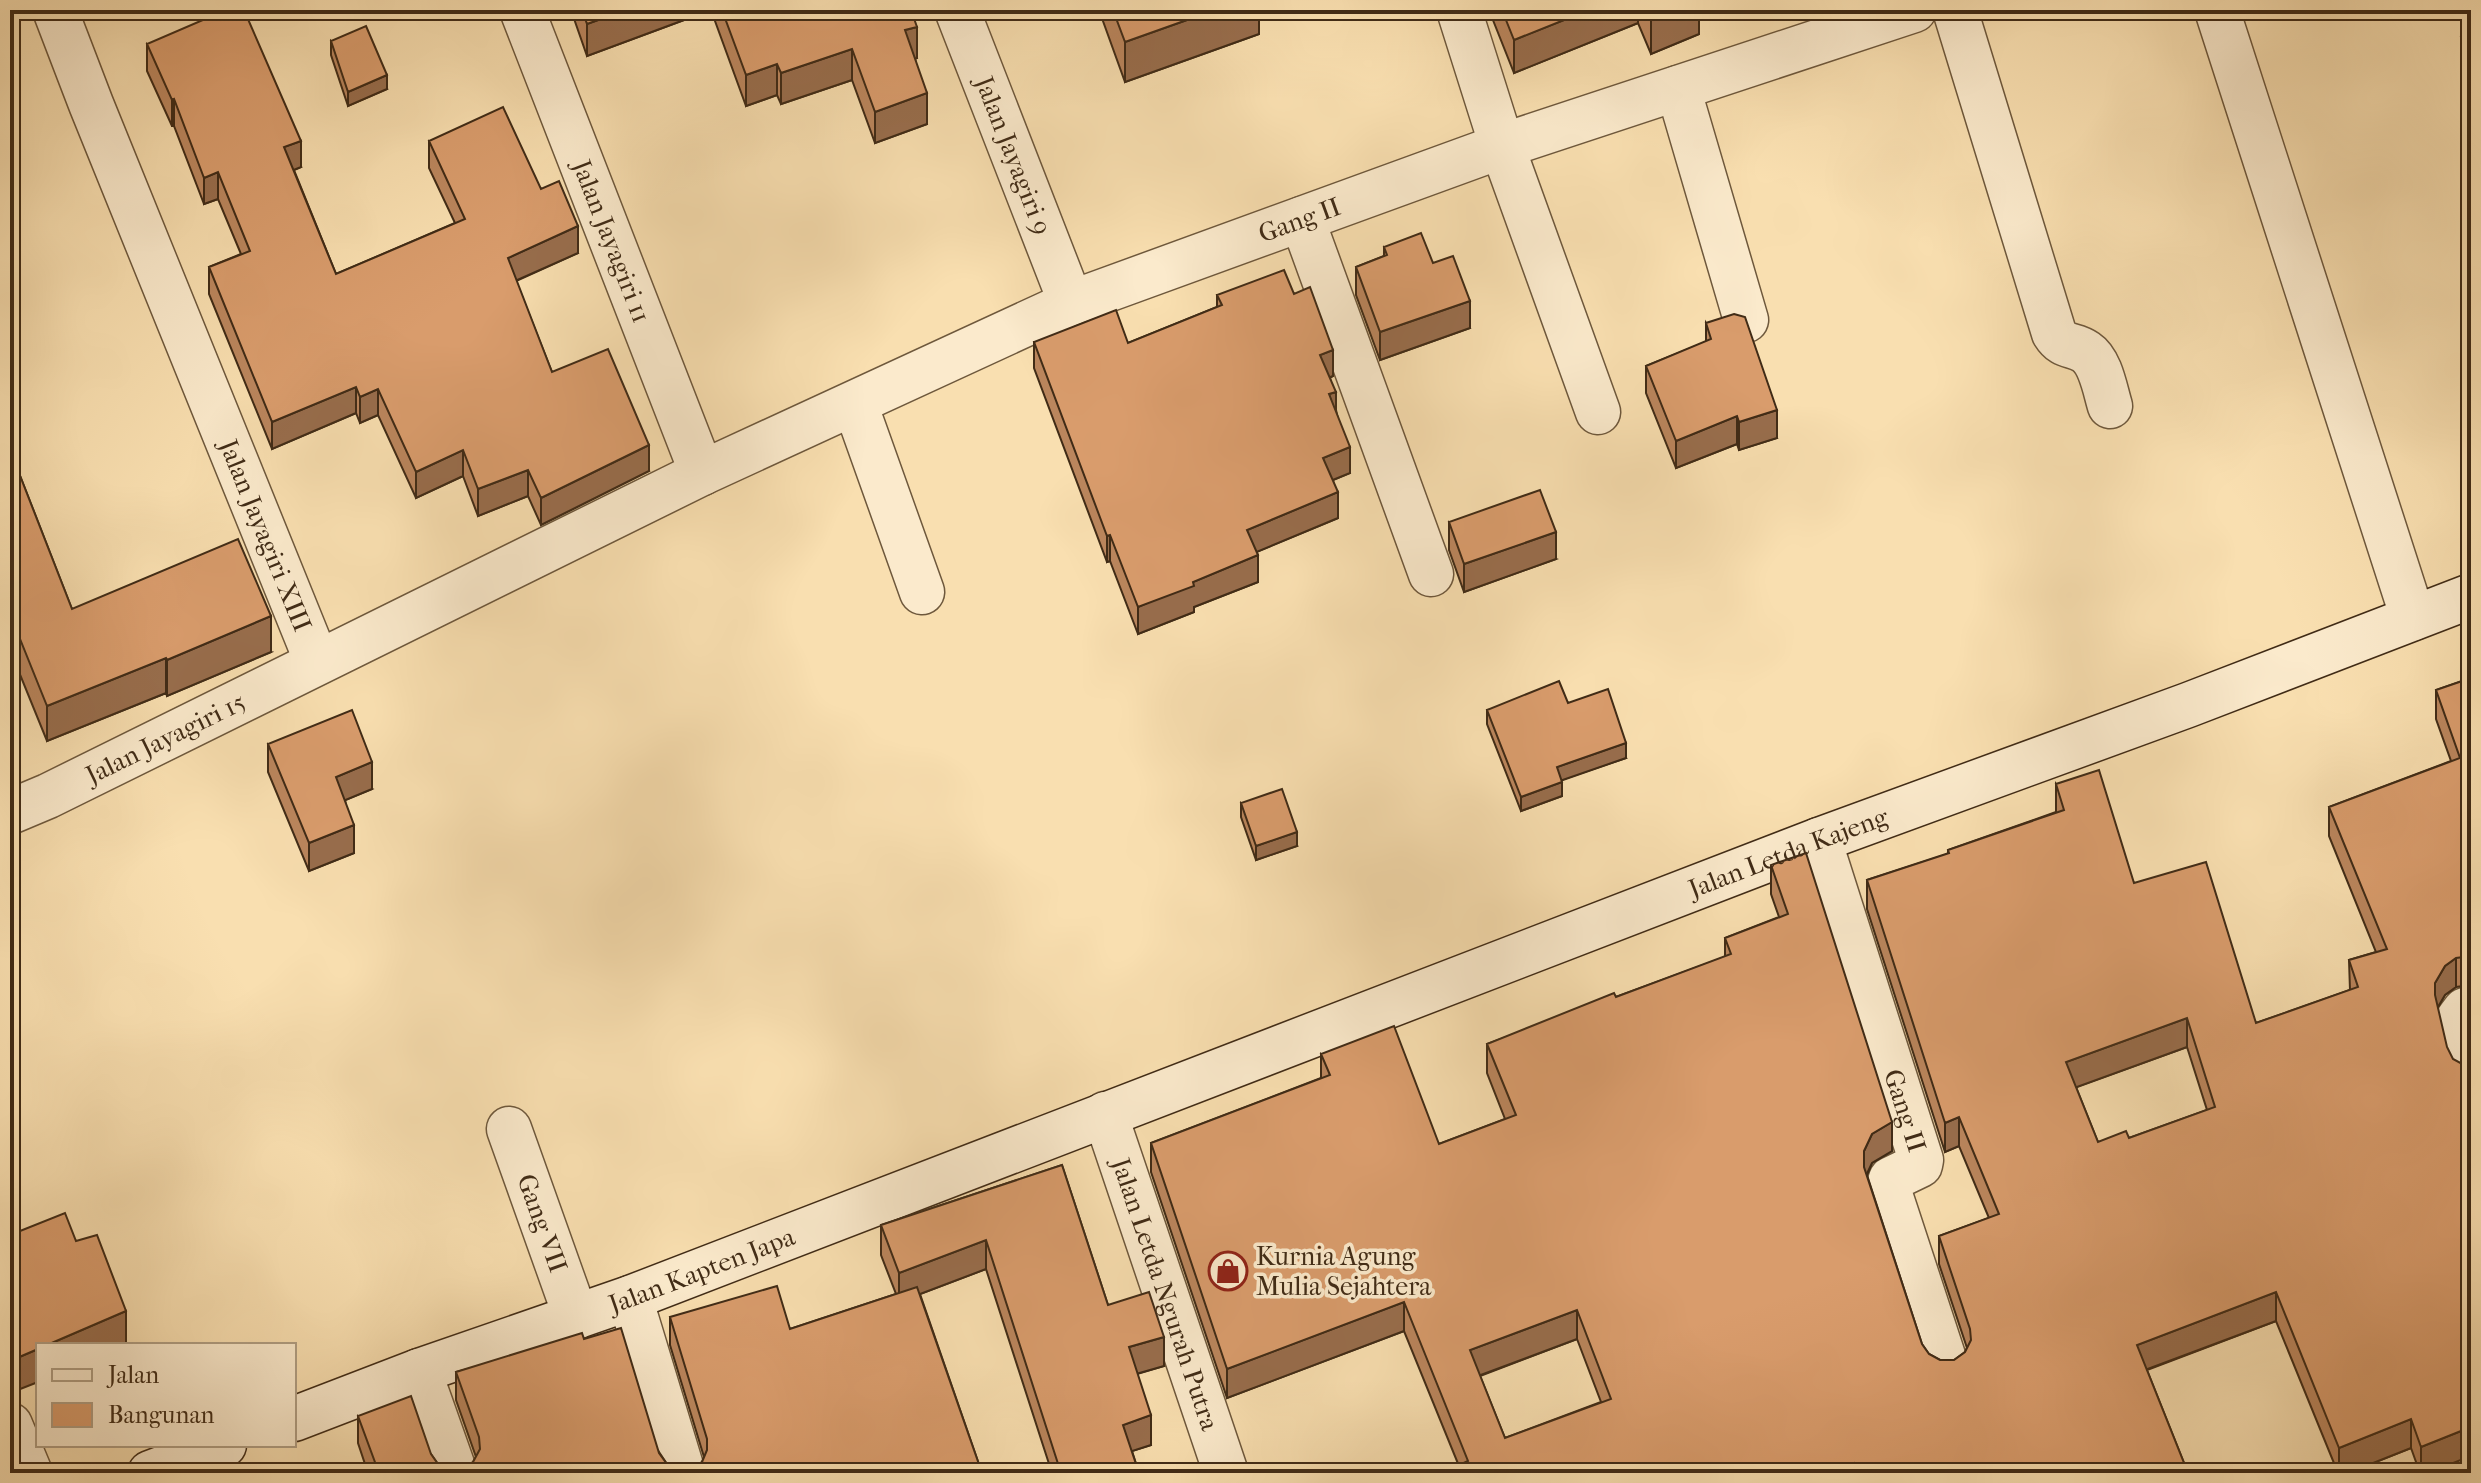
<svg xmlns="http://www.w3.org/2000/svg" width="2481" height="1483" viewBox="0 0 2481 1483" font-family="'IM FELL French Canon',serif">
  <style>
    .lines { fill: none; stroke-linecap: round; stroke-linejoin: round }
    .street-casing { stroke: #6e583c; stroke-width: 47 }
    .secondary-casing { stroke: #402b16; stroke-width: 47 }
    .street { stroke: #fbeacc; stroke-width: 44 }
    .secondary { stroke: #fbeacc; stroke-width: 44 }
    .wall { fill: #bb865d; stroke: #402b16; stroke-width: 2; fill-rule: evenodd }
    .shaded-wall { fill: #986d4c; stroke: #402b16; stroke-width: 2 }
    .building { fill: #d99c6c; stroke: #402b16; stroke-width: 2; fill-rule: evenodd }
    .labels { text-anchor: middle; stroke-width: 7; stroke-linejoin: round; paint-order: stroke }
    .street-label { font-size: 26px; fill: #402b16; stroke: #fbeacc }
    .poi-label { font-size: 26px; fill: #402b16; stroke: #fbeacc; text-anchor: start }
  </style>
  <rect width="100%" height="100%" fill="#f9dfb0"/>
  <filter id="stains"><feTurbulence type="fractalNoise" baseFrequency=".0025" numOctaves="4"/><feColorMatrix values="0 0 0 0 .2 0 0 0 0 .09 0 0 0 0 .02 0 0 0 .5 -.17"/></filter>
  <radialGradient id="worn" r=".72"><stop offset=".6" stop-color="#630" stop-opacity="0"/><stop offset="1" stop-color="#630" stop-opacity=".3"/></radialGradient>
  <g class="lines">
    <g class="street-casing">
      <g id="street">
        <path id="s1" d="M 55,10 L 91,104 L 317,662"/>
        <path id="s2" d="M 522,10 L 702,473"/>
        <path id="s3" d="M 957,10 L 1071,303"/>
        <path d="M 1459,10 L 1502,146 L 1598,412"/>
        <path d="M 1955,10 L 2054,333 C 2064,349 2073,343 2086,352 C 2101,362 2105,390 2110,406"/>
        <path d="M 2217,10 L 2413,618"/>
        <path d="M 1678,88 L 1746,320"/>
        <path d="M 1302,219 L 1431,574"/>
        <path d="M 855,404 L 922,592"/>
        <path id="s4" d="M 10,812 L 48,796 L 702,473 L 1071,303 L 1502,146 L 1914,10"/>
        <path id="s5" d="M 1819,840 L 1921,1160 L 1920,1165 L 1891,1179 L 1888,1188 L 1946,1365"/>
        <path d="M 2471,1008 L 2465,1010 L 2459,1018 L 2471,1070"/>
        <path id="s6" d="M 1105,1114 L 1226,1473"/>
        <path id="s7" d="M 509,1129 L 576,1317"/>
        <path d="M 630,1298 L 683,1473"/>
        <path d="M 419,1371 L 455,1473"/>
        <path d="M 10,1425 L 30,1473"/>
      </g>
    </g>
    <g class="secondary-casing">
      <g id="secondary">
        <path id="s8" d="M 294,1419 L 419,1371 L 630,1298 L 1819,840 L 2188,705 L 2471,596"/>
        <path d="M 150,1473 L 224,1445"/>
      </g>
    </g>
    <use href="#street" class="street"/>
    <use href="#secondary" class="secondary"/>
  </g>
  <path class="wall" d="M 571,10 L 711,10 L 587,56 Z
    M 711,10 L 911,10 L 917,58 L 915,58 L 927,124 L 875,143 L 852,80 L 781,104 L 777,95 L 746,106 Z
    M 1099,10 L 1259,10 L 1259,34 L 1125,82 Z
    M 1489,10 L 1699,10 L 1699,34 L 1651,54 L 1638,23 L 1514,73 Z
    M 2471,34 L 2471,107 L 2461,77 L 2461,37 Z
    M 331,41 L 387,89 L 348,106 L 331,55 Z
    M 147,44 L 301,167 L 294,170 L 336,274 L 455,223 L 429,168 L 429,141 L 541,189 L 578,253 L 516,281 L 552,372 L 649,471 L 541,525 L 528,496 L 478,516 L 463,476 L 416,498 L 378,415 L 360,423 L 356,413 L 272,449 L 209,294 L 209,267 L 241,254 L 218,199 L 204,204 L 174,126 L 172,126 L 147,71 Z
    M 1384,247 L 1433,263 L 1470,328 L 1380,360 L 1356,295 L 1356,267 L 1384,256 Z
    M 1294,294 L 1333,376 L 1330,378 L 1336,410 L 1350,473 L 1333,480 L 1338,518 L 1256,552 L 1258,582 L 1194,607 L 1194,612 L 1138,634 L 1110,561 L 1107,562 L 1034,368 L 1034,342 L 1128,343 L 1217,307 L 1217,295 Z
    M 1706,323 L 1777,438 L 1739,450 L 1737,444 L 1676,468 L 1646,393 L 1646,366 L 1706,342 Z
    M 10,450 L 72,609 L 271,652 L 167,696 L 166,693 L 47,741 L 10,650 Z
    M 1449,522 L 1556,559 L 1464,592 L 1449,550 Z
    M 2471,678 L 2471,985 L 2456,987 L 2445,995 L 2438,1007 L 2428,1473 L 2420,1473 L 2411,1448 L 2348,1473 L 2338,1473 L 2276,1321 L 2147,1370 L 2188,1473 L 1442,1473 L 1459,1466 L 1404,1331 L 1227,1398 L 1151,1172 L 1151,1143 L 1321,1078 L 1321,1054 L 1439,1144 L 1505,1119 L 1487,1073 L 1487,1044 L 1725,957 L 1725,938 L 1779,917 L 1771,894 L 1771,865 L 1892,1151 L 1872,1163 L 1867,1175 L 1922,1344 L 1929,1354 L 1940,1360 L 1954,1360 L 1965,1352 L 1967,1348 L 1939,1264 L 1939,1236 L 1989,1218 L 1959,1146 L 1945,1152 L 1867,909 L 1867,880 L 1948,854 L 1948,850 L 2056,812 L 2056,784 L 2134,883 L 2256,1023 L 2350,990 L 2349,960 L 2376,952 L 2329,836 L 2329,807 L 2451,761 L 2436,719 L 2436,690 ZM 2187,1047 L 2207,1110 L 2129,1138 L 2098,1142 L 2076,1087 ZM 1577,1339 L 1601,1402 L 1505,1438 L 1480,1376 Z
    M 1568,703 L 1626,758 L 1561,780 L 1562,796 L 1521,811 L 1487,724 L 1487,710 Z
    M 268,744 L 372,789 L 345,800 L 354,853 L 309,871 L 268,772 Z
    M 1241,803 L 1297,846 L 1256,860 L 1241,817 Z
    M 1062,1165 L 1108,1305 L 1164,1366 L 1137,1374 L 1151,1445 L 1132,1451 L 1139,1473 L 1052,1473 L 986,1269 L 920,1294 L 982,1473 L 368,1473 L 358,1443 L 358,1416 L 431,1454 L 438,1464 L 450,1470 L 463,1469 L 473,1462 L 476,1457 L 456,1400 L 456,1372 L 584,1339 L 667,1464 L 678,1470 L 689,1470 L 702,1462 L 704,1457 L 670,1345 L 670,1317 L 790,1329 L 896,1294 L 881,1255 L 881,1225 Z"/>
  <path class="shaded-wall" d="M 626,10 L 711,10 L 587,56 L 587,24 Z
    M 1215,10 L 1259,10 L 1259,34 L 1125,82 L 1125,42 Z
    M 1589,10 L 1638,10 L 1638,23 L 1514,73 L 1514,40 Z
    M 1676,10 L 1699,10 L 1699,34 L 1651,54 L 1651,20 Z
    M 917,27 L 917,58 L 905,62 L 905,30 Z
    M 852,49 L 852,80 L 781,104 L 781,73 Z
    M 777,64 L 777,95 L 746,106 L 746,75 Z
    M 387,75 L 387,89 L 348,106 L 348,92 Z
    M 927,93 L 927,124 L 875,143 L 875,112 Z
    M 174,99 L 174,126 L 172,126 L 172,100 Z
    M 301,141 L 301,167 L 284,174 L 284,147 Z
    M 218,172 L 218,199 L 204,204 L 204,178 Z
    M 578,226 L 578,253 L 508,284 L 508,258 Z
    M 1470,301 L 1470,328 L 1380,360 L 1380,332 Z
    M 1333,350 L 1333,376 L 1320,381 L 1320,355 Z
    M 356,387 L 356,413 L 272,449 L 272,422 Z
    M 378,389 L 378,415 L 360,423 L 360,397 Z
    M 1336,392 L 1336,418 L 1329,394 Z
    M 1777,410 L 1777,438 L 1739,450 L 1739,422 Z
    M 1737,416 L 1737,444 L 1676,468 L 1676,441 Z
    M 649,445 L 649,471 L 541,525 L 541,498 Z
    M 1350,447 L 1350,473 L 1323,484 L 1323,458 Z
    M 463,450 L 463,476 L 416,498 L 416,472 Z
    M 528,470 L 528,496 L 478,516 L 478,489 Z
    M 1338,492 L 1338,518 L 1247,556 L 1247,530 Z
    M 1556,532 L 1556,559 L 1464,592 L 1464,564 Z
    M 1110,535 L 1110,561 L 1107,562 L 1107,536 Z
    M 1258,555 L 1258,582 L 1194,607 L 1194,612 L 1138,634 L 1138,607 L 1193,582 Z
    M 271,616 L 271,652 L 167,696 L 167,660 Z
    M 166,658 L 166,693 L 47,741 L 47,706 Z
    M 1626,743 L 1626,758 L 1557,782 L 1557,767 Z
    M 372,762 L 372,789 L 336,804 L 336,777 Z
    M 1562,782 L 1562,796 L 1521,811 L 1521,797 Z
    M 354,825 L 354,853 L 309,871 L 309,843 Z
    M 1297,832 L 1297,846 L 1256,860 L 1256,846 Z
    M 2456,958 L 2456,987 L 2445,995 L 2435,1012 L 2435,983 L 2445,966 Z
    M 2187,1018 L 2187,1047 L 2066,1091 L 2066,1062 Z
    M 1959,1117 L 1959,1146 L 1945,1152 L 1945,1123 Z
    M 1892,1122 L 1892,1151 L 1872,1163 L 1864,1180 L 1864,1151 L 1872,1134 Z
    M 986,1240 L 986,1269 L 899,1302 L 899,1273 Z
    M 2276,1292 L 2276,1321 L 2137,1373 L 2137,1345 Z
    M 1404,1302 L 1404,1331 L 1227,1398 L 1227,1369 Z
    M 1577,1310 L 1577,1339 L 1470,1379 L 1470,1350 Z
    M 126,1311 L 126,1344 L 124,1345 L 47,1345 Z
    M 1164,1337 L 1164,1366 L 1129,1376 L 1129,1347 Z
    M 38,1349 L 38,1382 L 10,1393 L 10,1361 Z
    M 1151,1415 L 1151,1445 L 1123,1454 L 1123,1425 Z
    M 2411,1419 L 2411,1448 L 2348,1473 L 2339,1473 L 2339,1448 Z
    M 2471,1427 L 2471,1456 L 2428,1473 L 2421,1473 L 2421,1447 Z
    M 1854,1463 L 1854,1473 L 1829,1473 Z
    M 917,1468 L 917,1473 L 904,1473 Z"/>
  <path class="building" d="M 226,10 L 244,10 L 301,141 L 284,147 L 336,274 L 465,219 L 429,141 L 503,107 L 541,189 L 559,181 L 578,226 L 508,258 L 552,372 L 608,349 L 649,445 L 541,498 L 528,470 L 478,489 L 463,450 L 416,472 L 378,389 L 360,397 L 356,387 L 272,422 L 209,267 L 250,251 L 218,172 L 204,178 L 174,99 L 172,100 L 147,44 Z
    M 582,10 L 626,10 L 587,24 Z
    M 722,10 L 911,10 L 917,27 L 905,30 L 927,93 L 875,112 L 852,49 L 781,73 L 777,64 L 746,75 Z
    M 1113,10 L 1215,10 L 1125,42 Z
    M 1502,10 L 1589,10 L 1514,40 Z
    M 1646,10 L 1676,10 L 1651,20 Z
    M 366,26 L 387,75 L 348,92 L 331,41 Z
    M 2471,34 L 2471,68 L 2461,37 Z
    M 1421,233 L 1433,263 L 1453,256 L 1470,301 L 1380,332 L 1356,267 L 1387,255 L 1384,247 Z
    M 1284,270 L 1294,294 L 1310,287 L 1333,350 L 1320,355 L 1336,392 L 1329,394 L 1350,447 L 1323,458 L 1338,492 L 1247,530 L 1258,555 L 1193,582 L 1194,586 L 1138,607 L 1110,535 L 1107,536 L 1034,342 L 1116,310 L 1128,343 L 1222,305 L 1217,295 Z
    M 1734,314 L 1745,317 L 1777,410 L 1739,422 L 1737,416 L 1676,441 L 1646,366 L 1711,339 L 1706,323 Z
    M 10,450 L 72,609 L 238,539 L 271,616 L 167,660 L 166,658 L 47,706 L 10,614 Z
    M 1540,490 L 1556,532 L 1464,564 L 1449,522 Z
    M 2471,678 L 2471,956 L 2456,958 L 2445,966 L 2435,983 L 2435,995 L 2447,1047 L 2453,1059 L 2464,1065 L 2471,1065 L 2471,1427 L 2421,1447 L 2411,1419 L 2339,1448 L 2276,1292 L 2137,1345 L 2188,1473 L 1858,1473 L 1854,1463 L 1829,1473 L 1442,1473 L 1468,1461 L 1404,1302 L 1227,1369 L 1151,1143 L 1330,1075 L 1321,1054 L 1394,1026 L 1439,1144 L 1516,1115 L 1487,1044 L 1614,993 L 1616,997 L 1731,954 L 1725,938 L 1788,914 L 1771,865 L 1806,853 L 1892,1122 L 1872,1134 L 1864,1151 L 1864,1167 L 1922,1344 L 1929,1354 L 1940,1360 L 1954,1360 L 1965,1352 L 1971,1340 L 1970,1329 L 1939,1236 L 1999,1214 L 1959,1117 L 1945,1123 L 1867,880 L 1949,853 L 1948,850 L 2064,810 L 2056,784 L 2099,770 L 2134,883 L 2206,862 L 2256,1023 L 2358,987 L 2349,960 L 2387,949 L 2329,807 L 2460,758 L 2436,690 ZM 2187,1018 L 2215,1107 L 2129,1138 L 2126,1131 L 2098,1142 L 2066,1062 ZM 1577,1310 L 1611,1399 L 1505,1438 L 1470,1350 Z
    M 1559,681 L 1568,703 L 1608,689 L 1626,743 L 1557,767 L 1562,782 L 1521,797 L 1487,710 Z
    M 352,710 L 372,762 L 336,777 L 354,825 L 309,843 L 268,744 Z
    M 1282,789 L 1297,832 L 1256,846 L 1241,803 Z
    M 1062,1165 L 1108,1305 L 1149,1292 L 1164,1337 L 1129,1347 L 1151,1415 L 1123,1425 L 1139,1473 L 1061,1473 L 986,1240 L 899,1273 L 881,1225 Z
    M 65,1213 L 76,1241 L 97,1235 L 126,1311 L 47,1345 L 38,1345 L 38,1349 L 10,1361 L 10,1235 Z
    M 777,1286 L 790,1329 L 917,1287 L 982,1473 L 919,1473 L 917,1468 L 904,1473 L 379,1473 L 358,1416 L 411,1396 L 431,1454 L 438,1464 L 450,1470 L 463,1469 L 473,1462 L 480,1449 L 479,1437 L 456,1372 L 582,1333 L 584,1339 L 621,1328 L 659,1453 L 667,1464 L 678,1470 L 689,1470 L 702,1462 L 707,1450 L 707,1439 L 670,1317 Z"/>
  <defs>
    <g id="shop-ring" transform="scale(2)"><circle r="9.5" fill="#fbeacc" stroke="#8f2418" stroke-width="1.5"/><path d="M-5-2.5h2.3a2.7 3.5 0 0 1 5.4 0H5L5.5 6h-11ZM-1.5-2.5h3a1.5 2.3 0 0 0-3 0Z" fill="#8f2418"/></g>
  </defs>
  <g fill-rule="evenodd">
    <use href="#shop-ring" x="1228" y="1271"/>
  </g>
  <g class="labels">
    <g class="street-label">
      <text dy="9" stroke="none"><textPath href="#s3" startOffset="156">Jalan Jayagiri 9</textPath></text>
      <text dy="9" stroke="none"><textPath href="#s4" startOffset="1420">Gang II</textPath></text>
      <text dy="9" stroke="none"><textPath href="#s2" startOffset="248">Jalan Jayagiri 11</textPath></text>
      <text dy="9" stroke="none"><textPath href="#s1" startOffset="566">Jalan Jayagiri XIII</textPath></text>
      <text dy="9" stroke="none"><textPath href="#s4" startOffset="172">Jalan Jayagiri 15</textPath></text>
      <text dy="9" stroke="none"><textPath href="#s8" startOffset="1598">Jalan Letda Kajeng</textPath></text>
      <text dy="9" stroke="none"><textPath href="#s5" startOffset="284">Gang II</textPath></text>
      <text dy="9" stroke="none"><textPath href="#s7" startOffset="100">Gang VII</textPath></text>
      <text dy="9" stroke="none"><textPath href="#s8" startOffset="434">Jalan Kapten Japa</textPath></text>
      <text dy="9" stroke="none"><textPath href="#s6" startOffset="190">Jalan Letda Ngurah Putra</textPath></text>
    </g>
    <g class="poi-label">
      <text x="1256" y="1265">Kurnia Agung<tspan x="1256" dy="30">Mulia Sejahtera</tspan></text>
    </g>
  </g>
  <rect width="2481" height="1483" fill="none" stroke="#f9dfb0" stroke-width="40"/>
  <rect x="12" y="12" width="2457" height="1459" fill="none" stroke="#402b16" stroke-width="4"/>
  <rect x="20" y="20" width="2441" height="1443" fill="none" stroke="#402b16" stroke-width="2"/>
  <rect x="36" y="1343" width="260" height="104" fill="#fbeacc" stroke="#b09e83" stroke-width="2"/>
  <rect x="52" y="1369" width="40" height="12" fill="#fbeacc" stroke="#b09e83" stroke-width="2"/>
  <text x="108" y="1383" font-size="24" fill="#402b16">Jalan</text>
  <rect x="52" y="1403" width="40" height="24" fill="#d99c6c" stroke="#b09e83" stroke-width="2"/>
  <text x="108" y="1423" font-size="24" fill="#402b16">Bangunan</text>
  <rect width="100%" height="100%" filter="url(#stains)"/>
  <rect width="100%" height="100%" fill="url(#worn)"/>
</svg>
